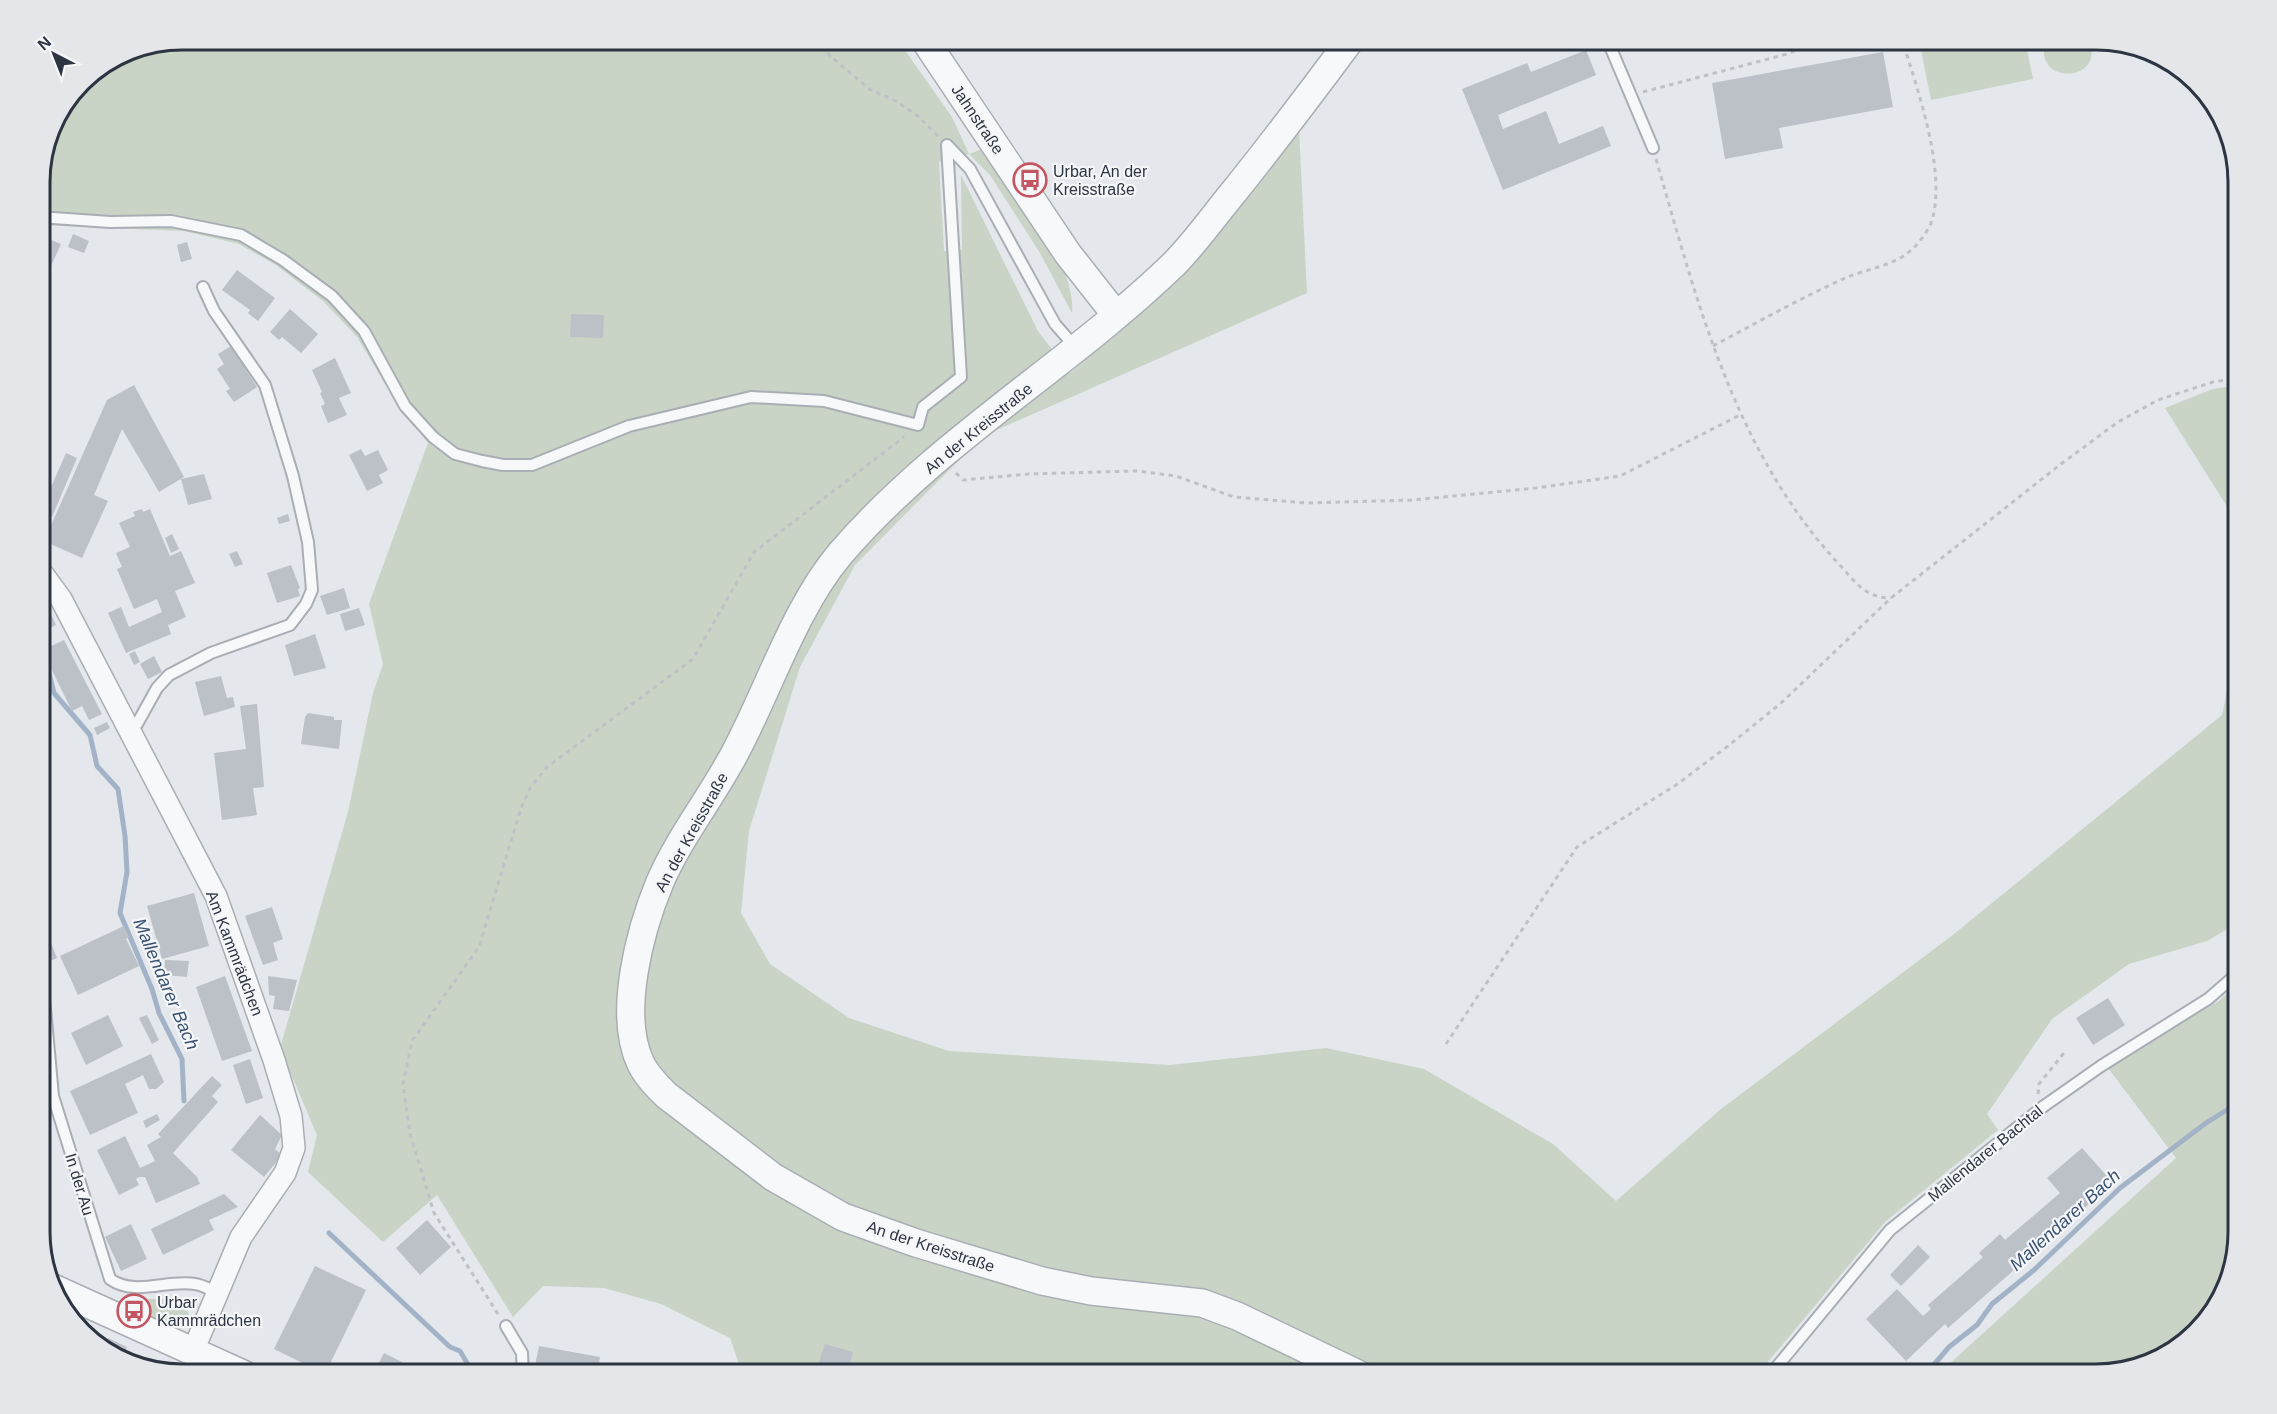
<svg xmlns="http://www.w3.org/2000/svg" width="2277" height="1414" viewBox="0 0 2277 1414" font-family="Helvetica,sans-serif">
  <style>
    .green { fill: #c9d4c6 }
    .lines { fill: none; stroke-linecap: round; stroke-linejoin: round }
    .stream { stroke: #a3b3c7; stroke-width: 5 }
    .building { fill: #bcc0c7 }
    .service-casing { stroke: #a9aeb5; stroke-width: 14 }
    .minor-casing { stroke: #a9aeb5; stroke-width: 24 }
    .tertiary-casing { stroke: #a9aeb5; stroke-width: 30 }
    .path { stroke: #bec1c6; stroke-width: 3; stroke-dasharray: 4.5 4.5; stroke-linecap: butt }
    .service { stroke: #f7f8f9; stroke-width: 10 }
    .minor { stroke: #f7f8f9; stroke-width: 21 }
    .tertiary { stroke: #f7f8f9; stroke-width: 27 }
    .labels { text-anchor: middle; stroke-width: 4.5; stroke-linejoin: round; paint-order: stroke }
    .street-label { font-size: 16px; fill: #2d3442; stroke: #f4f6f8 }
    .poi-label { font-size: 16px; fill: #2d3442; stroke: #f4f6f8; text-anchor: start }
    .water-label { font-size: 18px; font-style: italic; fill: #3b5272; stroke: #f4f6f8 }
    .rim { fill: none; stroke: #2d3442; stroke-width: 3 }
  </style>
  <rect width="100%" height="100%" fill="#e4e7eb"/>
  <path class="green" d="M 181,39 L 897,39 L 952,117 L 969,154 L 991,146 C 1015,185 1077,267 1072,313 L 1040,253 L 990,175 L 969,154 L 939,162 L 944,251 L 962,250 L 961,175 L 1038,331 L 1070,373 L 1160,293 L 1211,244 L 1299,129 L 1307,293 L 983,436 L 855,565 L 800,667 L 749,831 L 741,913 L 770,964 L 849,1018 L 949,1051 L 1170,1065 L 1326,1048 L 1424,1069 L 1553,1144 L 1616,1201 L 1721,1109 L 1954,934 L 2222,715 L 2238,638 L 2238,923 L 2207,941 L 2129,964 L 2052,1019 L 1987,1114 L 1998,1130 L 1885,1222 L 1757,1375 L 743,1375 L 730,1338 L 661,1304 L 604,1288 L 543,1286 L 513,1317 L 437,1195 L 383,1242 L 308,1172 L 317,1135 L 280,1048 L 348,812 L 373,693 L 383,664 L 369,604 L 428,443 L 397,403 L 357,337 L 324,302 L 276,265 L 239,244 L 184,231 L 39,225 L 39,172 L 50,126 L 81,80 L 127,50 Z
    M 1976,39 L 2025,39 L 2033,79 L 1931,100 L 1921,50 Z
    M 2047,39 L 2089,39 C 2107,86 2028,84 2047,39 Z
    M 2238,385 L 2238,524 L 2165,408 L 2213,389 Z
    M 39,680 L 50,705 L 39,722 Z
    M 2238,984 L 2238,1233 L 2214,1312 L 2167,1356 L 2096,1375 L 1937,1375 L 2176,1158 L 2108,1068 L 2220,1000 Z
    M 133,1299 C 152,1300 183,1294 189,1315 C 172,1334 138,1323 133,1299 Z"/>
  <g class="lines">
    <path class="stream" d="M 39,653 L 47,665 L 54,693 L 90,735 L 97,766 L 118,789 L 125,836 L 127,872 L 120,913 L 152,989 L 159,1013 L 182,1059 L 184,1101
      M 329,1233 L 450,1347 L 460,1351 L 474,1375
      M 1925,1375 L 1949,1347 L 1977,1325 L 1992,1304 L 2034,1270 L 2120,1188 L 2206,1123 L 2238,1103"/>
  </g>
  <path class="building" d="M 1586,50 L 1596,75 L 1498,115 L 1503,129 L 1546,111 L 1559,144 L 1603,126 L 1611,146 L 1503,190 L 1462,89 L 1527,63 L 1531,72 Z
    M 1883,52 L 1893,107 L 1779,128 L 1783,148 L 1725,159 L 1712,83 Z
    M 73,234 L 89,241 L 84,253 L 68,247 Z
    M 39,235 L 61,244 L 50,268 L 39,264 Z
    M 187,242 L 192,259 L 181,262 L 177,245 Z
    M 237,270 L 275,298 L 258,321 L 248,313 L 250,310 L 222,290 Z
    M 290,309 L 318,334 L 301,353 L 282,337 L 279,340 L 270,332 Z
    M 571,314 L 604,315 L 603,338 L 570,337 Z
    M 231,346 L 257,387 L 234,402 L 226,391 L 230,389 L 217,369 L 224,364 L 218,354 Z
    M 39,355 L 47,359 L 39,372 Z
    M 335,358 L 351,393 L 339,398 L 347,415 L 328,423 L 321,406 L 325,404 L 320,393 L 322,392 L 312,370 Z
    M 134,385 L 184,477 L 159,492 L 122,429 L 94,495 L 108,501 L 82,558 L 44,541 L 107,400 Z
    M 361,449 L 365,456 L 378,450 L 388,470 L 379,475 L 383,483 L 367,491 L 349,455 Z
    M 66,453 L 77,458 L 52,517 L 39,511 L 39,479 L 52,485 Z
    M 204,474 L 212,499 L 188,505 L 181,479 Z
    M 142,509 L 143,512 L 150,509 L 170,556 L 181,551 L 195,583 L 175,591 L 186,617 L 168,625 L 171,634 L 126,653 L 108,613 L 121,607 L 129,627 L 162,612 L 157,599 L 134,609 L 117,569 L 122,567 L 116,553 L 130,547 L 119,523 L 135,516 L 133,512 Z
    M 288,514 L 290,521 L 279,524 L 277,518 Z
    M 172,534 L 179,549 L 171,553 L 165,538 Z
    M 237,551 L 243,564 L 235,567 L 229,554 Z
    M 291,565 L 300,588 L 298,589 L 300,596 L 277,603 L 267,573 Z
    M 344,588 L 350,608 L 327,615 L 320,596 Z
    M 359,608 L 365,625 L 345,631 L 340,614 Z
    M 49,610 L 56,625 L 42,632 L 39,615 Z
    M 315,634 L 326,668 L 294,676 L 285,645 Z
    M 64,640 L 102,714 L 89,720 L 82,706 L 72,711 L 42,650 Z
    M 135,651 L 140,662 L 134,665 L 129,654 Z
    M 154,656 L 162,672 L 148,679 L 140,664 Z
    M 221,676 L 227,698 L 233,697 L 235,707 L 204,716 L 195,682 Z
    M 257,704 L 264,787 L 253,788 L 257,815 L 222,820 L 214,753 L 246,749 L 240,706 Z
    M 308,713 L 334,717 L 334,720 L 342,720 L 339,749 L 301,744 L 305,717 Z
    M 107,722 L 110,728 L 97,735 L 94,728 Z
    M 194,893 L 209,946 L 162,959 L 147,906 Z
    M 272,907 L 283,939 L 273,943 L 278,960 L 263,965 L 245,916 Z
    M 124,926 L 129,937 L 126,939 L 139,966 L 78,995 L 60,956 Z
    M 51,943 L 57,958 L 39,966 L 39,948 Z
    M 165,960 L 189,961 L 187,977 L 164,975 Z
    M 225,976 L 252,1051 L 222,1061 L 196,987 Z
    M 268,976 L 297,980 L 289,1011 L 273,1009 L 275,996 L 269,995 Z
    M 2108,998 L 2125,1025 L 2093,1045 L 2076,1018 Z
    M 108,1015 L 123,1046 L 86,1065 L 71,1033 Z
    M 147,1015 L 159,1040 L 152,1044 L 139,1018 Z
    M 151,1054 L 164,1082 L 156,1089 L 149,1089 L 143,1075 L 125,1084 L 138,1113 L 90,1135 L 70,1091 Z
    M 250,1059 L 263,1098 L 246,1104 L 233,1065 Z
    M 212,1076 L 222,1085 L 212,1096 L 218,1102 L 173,1153 L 197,1177 L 200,1184 L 156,1203 L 145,1177 L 139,1177 L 136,1179 L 139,1185 L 119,1195 L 97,1150 L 125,1136 L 140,1168 L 155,1161 L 147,1145 L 161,1137 L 158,1134 Z
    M 157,1114 L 160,1120 L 146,1128 L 143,1121 Z
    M 260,1115 L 282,1135 L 275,1149 L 282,1155 L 264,1177 L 231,1150 Z
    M 2082,1148 L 2113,1183 L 1948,1328 L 1945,1324 L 1906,1361 L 1866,1319 L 1897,1289 L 1923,1316 L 1931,1309 L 1928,1305 L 1983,1257 L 1979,1253 L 2000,1234 L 2005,1240 L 2060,1193 L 2047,1178 Z
    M 42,1169 L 46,1186 L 39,1188 L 39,1170 Z
    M 224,1194 L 238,1207 L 209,1220 L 214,1230 L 163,1255 L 151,1229 Z
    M 427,1220 L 451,1247 L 420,1275 L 396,1248 Z
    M 131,1224 L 147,1259 L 121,1271 L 105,1237 Z
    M 1918,1245 L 1930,1257 L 1901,1286 L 1890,1275 Z
    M 315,1266 L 366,1290 L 325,1374 L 274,1349 Z
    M 108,1338 L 127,1347 L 124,1355 L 130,1360 L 102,1351 Z
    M 825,1344 L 853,1352 L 847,1374 L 818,1365 Z
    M 539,1346 L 600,1357 L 597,1375 L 556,1375 L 534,1371 Z
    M 384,1353 L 412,1367 L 408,1375 L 373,1375 Z"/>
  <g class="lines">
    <g class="service-casing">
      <path id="service" d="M 1607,39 L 1653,148
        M 947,145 L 970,169 L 1055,324 L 1076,348
        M 39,217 L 110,222 L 171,221 L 241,235 L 283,260 L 332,296 L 364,331 L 405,406 L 433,437 L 455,454 L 482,461 L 503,465 L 532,465 L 629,426 L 751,397 L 824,401 L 918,425 L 923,407 L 961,377 L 947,145
        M 127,730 L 137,724 L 157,688 L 169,675 L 211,653 L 290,625 L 306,604 L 312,590 L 308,542 L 293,476 L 265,385 L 214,311 L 203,287
        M 42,976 L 53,1096 L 110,1279 C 135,1297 167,1279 195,1284 C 203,1285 211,1290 218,1293
        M 506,1326 L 522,1353 L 523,1375
        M 1770,1375 L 1890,1230 L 2044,1106 L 2101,1066 L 2208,999 L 2238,973"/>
    </g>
    <g class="minor-casing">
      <path id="minor" d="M 39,569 L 61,599 L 216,896 L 274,1060 L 291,1116 L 294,1148 L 285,1173 L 241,1237 L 193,1351"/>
    </g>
    <g class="tertiary-casing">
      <path id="tertiary" d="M 924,39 L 1068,254 L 1116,315
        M 1351,39 C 1314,89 1276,139 1237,188 C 1216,213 1196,242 1173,265 C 1067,367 936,442 840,554 C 796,606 769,688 737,749 C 714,794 680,836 660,882 C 640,930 617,1015 641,1064 C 647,1076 657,1086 666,1095 L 773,1177 L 843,1217 L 916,1243 L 1042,1281 L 1091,1291 L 1202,1303 L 1237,1316 L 1360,1375
        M 53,1288 L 245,1375"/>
    </g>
    <path class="path" d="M 816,39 L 827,53 L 869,89 L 896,101 L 918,116 L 938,136
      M 1643,92 L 1787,54 L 1822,39
      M 1656,159 C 1697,301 1734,450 1837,562 C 1854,580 1864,598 1891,598
      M 1713,346 C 1756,323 1799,299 1843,279 C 1864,269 1892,267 1910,251 C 1919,244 1930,229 1933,217 C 1945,165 1917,89 1902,39
      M 956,473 L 963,480 L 1029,474 L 1137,471 L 1176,476 L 1234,497 L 1306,503 L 1412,500 L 1536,488 L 1620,476 L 1742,414
      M 1446,1044 L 1577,847 L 1676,785 L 1728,746 L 1780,704 L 1891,598 L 2061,464 L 2118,422 L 2158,400 L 2213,382 L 2238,378
      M 2038,1094 L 2039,1084 L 2064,1053
      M 498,1314 L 434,1213 L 410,1134 L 403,1084 L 412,1041 L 479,947 L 521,808 L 530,788 L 547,767 L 693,659 L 754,552 L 904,437"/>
    <use href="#service" class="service"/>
    <use href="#minor" class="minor"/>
    <use href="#tertiary" class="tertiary"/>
  </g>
  <defs>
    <g id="bus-ring" transform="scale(1.725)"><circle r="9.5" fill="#f4f6f8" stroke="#c35663" stroke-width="1.5"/><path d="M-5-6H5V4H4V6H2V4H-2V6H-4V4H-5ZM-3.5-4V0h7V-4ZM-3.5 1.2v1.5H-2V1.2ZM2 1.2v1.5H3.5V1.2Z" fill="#c35663"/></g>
  </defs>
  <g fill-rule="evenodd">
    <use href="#bus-ring" x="1030" y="180"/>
    <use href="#bus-ring" x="134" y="1311"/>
  </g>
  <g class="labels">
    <g class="street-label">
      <text transform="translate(978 119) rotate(56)" y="6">Jahnstraße</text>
      <text transform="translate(978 428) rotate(-39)" y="6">An der Kreisstraße</text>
      <text transform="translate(691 832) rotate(-61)" y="6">An der Kreisstraße</text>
      <text transform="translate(235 953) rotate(69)" y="6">Am Kammrädchen</text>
      <text transform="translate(1985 1153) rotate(-39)" y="6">Mallendarer Bachtal</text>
      <text transform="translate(80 1184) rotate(73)" y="6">In der Au</text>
      <text transform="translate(931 1246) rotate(18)" y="6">An der Kreisstraße</text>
    </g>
    <g class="poi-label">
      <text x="1053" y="177">Urbar, An der<tspan x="1053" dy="18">Kreisstraße</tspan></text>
      <text x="157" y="1308">Urbar<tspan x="157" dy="18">Kammrädchen</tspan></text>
    </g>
    <g class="water-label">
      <text transform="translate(166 984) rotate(67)" y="6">Mallendarer Bach</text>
      <text transform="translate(2065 1220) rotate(-42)" y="6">Mallendarer Bach</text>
    </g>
  </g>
  <path d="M0 0H2277V1414H0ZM182 50H2096A132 132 0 0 1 2228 182V1232A132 132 0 0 1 2096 1364H182A132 132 0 0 1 50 1232V182A132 132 0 0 1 182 50Z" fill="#e4e6e9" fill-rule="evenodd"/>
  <path class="rim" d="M182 50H2096A132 132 0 0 1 2228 182V1232A132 132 0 0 1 2096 1364H182A132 132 0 0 1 50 1232V182A132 132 0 0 1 182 50Z"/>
  <g transform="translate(54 54) rotate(318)" stroke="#f4f6f8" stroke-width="4.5" paint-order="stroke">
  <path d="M0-4.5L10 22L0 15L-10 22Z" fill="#2d3442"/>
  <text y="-9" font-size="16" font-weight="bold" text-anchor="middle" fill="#2d3442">N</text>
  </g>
</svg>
